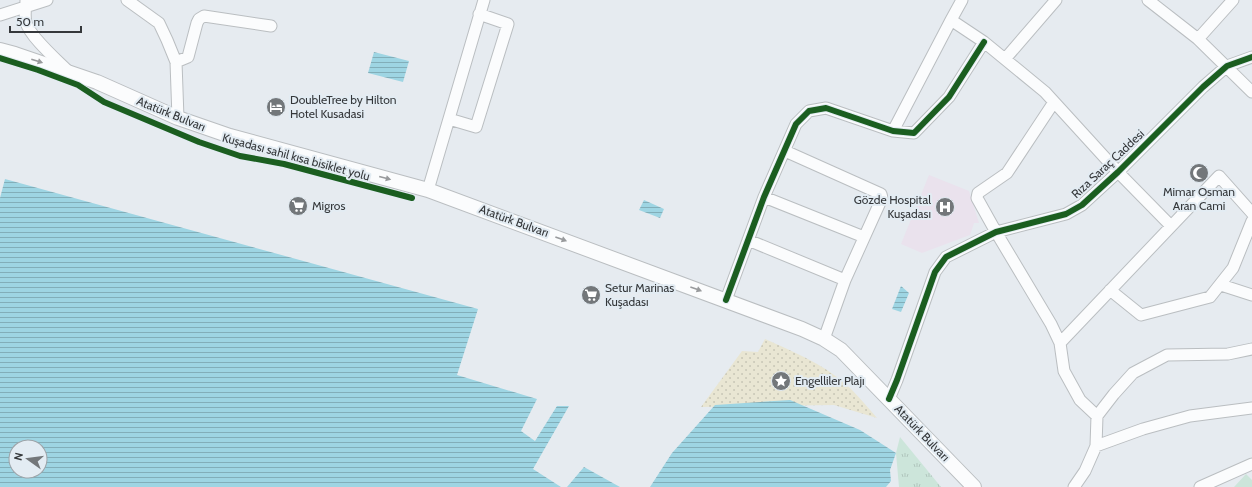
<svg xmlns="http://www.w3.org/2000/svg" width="1252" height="487" viewBox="0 0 1252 487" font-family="Cabin,sans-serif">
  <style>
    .medical { fill: #eae2ed }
    .grass { fill: url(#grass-tufts) }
    .sand { fill: url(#sand-dots) }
    .pitch { fill: #cce5da }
    .water { fill: url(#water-rules); fill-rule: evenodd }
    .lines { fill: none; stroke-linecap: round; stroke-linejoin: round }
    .minor-casing { stroke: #babec1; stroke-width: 13 }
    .major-casing { stroke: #babec1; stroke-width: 16 }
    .minor { stroke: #fbfcfd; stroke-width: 11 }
    .major { stroke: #fbfcfd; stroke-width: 14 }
    .cycleway-casing { stroke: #e3ecf3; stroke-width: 8 }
    .cycleway { stroke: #1b5e20; stroke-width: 6 }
    .oneway { fill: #989a9c }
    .labels { text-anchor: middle; stroke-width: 4; stroke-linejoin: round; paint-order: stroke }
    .poi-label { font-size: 12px; fill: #35383b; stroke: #e3ecf3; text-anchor: start }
    .street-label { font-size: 12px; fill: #35383b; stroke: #e3ecf3 }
  </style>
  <defs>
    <pattern id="grass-tufts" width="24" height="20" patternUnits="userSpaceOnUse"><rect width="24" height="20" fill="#cce5da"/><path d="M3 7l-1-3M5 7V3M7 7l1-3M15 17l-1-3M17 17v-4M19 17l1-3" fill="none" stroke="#b0c5bc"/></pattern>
    <pattern id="sand-dots" width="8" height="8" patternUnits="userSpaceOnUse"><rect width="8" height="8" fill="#e9e6d3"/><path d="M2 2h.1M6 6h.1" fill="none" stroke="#c8c6b6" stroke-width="1.8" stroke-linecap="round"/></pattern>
    <pattern id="water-rules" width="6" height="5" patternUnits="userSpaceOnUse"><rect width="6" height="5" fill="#9ed5e3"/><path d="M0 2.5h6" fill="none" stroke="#82aeb9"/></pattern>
  </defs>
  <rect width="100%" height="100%" fill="#e6ebf0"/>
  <path class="medical" d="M 929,175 L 969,191 L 979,223 L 974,223 L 970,235 L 922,253 L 901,244 Z"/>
  <path class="grass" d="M 900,437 L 941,487 L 899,487 L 896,453 Z"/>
  <path class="sand" d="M 765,339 C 796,353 828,366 852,390 C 861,399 869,409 877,418 L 834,405 L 701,407 L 742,351 L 758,352 Z"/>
  <path class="pitch" d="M 1246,474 L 1252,480 L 1252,487 L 1234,487 Z"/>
  <path class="water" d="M 374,52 L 409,61 L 403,82 L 368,73 Z
    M 5,179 L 478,309 L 457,375 L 537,399 L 521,431 L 535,441 L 557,406 L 569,406 L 533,469 L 561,487 L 0,487 L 0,198 ZM 16,447 L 40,447 L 40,471 L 16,471 Z
    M 644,200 L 664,209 L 660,218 L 639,210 Z
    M 901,286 L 909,293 L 901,312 L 892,309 Z
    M 790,400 L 860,430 L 896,453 L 890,470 L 891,481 L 886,487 L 650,487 L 672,453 L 715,405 Z
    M 584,467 L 620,487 L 567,487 Z"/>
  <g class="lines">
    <g class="minor-casing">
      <path id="minor" d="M 26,0 C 26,7 24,15 26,22 C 29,36 57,60 68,71
        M 127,0 L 159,23 L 167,40 L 176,62 L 178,118
        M 1148,0 L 1198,39 L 1252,92
        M 0,15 L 47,0
        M 951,20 L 984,42 L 1045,92 L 1118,172 L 1171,226
        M 1198,39 L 1233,0
        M 1005,59 L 1056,0
        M 176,62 L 188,57 L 197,23 L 199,19 L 204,16 L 271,26
        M 1054,102 L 1007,173 L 978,193 L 977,198 L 996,232 L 1051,324 L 1060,343 L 1064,371 L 1080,400 L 1097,416
        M 449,119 L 476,127 L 508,24 L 479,14
        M 893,131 L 951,20 L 962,0
        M 785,151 L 881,194 L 882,198 L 845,280 L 824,339
        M 428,190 L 484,0
        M 764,197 L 864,237
        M 748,240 L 845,280
        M 1221,285 L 1252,295
        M 1110,290 L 1141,315 L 1210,297 L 1233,268 L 1252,221
        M 726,300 L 764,197 L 796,124 L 809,111 L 826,108 L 893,131 L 914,133 L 949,97 L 984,42
        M 1060,343 L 1219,176 L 1252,213
        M 889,399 L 897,380 L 935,272 L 946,257 L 996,232 L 1066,214 L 1082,205 L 1118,172 L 1203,87 L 1227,66 L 1252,57
        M 1096,446 L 1143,429 L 1190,416 L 1252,408
        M 1074,487 L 1085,471 L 1096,446 L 1097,416 L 1114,394 L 1133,373 L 1167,355 L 1228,354 L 1252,349
        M 1200,487 L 1252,464"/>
    </g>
    <g class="major-casing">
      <path id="major" d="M 0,50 L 15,54 L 97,82 L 178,118 L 230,136 L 428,190 L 802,329 L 824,339 L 841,350 L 974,487"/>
    </g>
    <use href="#minor" class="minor"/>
    <use href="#major" class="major"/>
    <g class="cycleway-casing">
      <path id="cycleway" d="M 0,58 L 38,70 L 78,85 L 104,102 L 199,142 L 240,156 L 284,164 L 412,198
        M 726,300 L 764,197 L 796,124 L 809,111 L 826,108 L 893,131 L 914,133 L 949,97 L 984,42
        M 889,399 L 897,380 L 935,272 L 946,257 L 996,232 L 1066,214 L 1082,205 L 1118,172 L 1203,87 L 1227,66 L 1252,57"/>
    </g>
    <use href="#cycleway" class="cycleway"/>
  </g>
  <defs><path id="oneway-solid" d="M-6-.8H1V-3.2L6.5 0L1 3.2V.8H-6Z"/></defs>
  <g class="oneway">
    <use href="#oneway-solid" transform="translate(37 61) rotate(18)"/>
    <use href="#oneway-solid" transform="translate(385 178) rotate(15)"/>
    <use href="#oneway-solid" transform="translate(561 239) rotate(20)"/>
    <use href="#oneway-solid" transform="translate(696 289) rotate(20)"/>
  </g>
  <defs>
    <g id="hotel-disc" transform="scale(1)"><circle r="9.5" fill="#73777a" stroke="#e3ecf3"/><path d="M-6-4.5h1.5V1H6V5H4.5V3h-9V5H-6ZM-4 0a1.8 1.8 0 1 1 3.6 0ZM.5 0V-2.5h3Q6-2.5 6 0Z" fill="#fff"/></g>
    <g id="mosque-disc" transform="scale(1)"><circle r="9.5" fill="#73777a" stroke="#e3ecf3"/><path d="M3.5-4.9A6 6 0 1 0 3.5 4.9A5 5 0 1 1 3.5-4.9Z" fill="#fff"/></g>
    <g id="supermarket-disc" transform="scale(1)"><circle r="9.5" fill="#73777a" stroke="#e3ecf3"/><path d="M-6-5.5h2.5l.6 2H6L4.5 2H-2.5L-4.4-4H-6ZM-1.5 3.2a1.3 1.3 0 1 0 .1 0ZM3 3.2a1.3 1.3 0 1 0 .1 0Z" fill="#fff"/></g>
    <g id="hospital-disc" transform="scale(1)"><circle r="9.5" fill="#73777a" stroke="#e3ecf3"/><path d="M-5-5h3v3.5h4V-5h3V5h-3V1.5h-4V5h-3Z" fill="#fff"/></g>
    <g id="sight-disc" transform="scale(1)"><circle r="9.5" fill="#73777a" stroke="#e3ecf3"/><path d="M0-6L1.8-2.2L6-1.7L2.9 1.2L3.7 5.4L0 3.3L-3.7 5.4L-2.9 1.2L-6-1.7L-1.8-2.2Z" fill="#fff"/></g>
  </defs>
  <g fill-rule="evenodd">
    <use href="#hotel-disc" x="276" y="107"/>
    <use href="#mosque-disc" x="1199" y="173"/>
    <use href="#supermarket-disc" x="298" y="206"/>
    <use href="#hospital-disc" x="945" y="207"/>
    <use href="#supermarket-disc" x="591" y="295"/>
    <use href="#sight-disc" x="781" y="381"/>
  </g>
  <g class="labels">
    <g class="poi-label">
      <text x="290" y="104">DoubleTree by Hilton<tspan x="290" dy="14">Hotel Kusadasi</tspan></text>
      <text x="1199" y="196" text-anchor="middle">Mimar Osman<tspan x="1199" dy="14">Aran Cami</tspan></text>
      <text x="931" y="204" text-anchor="end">Gözde Hospital<tspan x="931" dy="14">Kuşadası</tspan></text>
      <text x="312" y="210">Migros</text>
      <text x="605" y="292">Setur Marinas<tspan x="605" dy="14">Kuşadası</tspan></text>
      <text x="795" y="385">Engelliler Plajı</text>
    </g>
    <g class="street-label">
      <text transform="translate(171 114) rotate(22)" y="4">Atatürk Bulvarı</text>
      <text transform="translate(296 157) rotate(15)" y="4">Kuşadası sahil kısa bisiklet yolu</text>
      <text transform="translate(1108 164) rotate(-43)" y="4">Rıza Saraç Caddesi</text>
      <text transform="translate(514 221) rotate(20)" y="4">Atatürk Bulvarı</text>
      <text transform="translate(922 433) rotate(46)" y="4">Atatürk Bulvarı</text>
    </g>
  </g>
  <g transform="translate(28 459) rotate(284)"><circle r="19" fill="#e3ecf3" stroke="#9da4a9"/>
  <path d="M0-3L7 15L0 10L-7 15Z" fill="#73777a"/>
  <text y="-6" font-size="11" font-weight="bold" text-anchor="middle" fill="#35383b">N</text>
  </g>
  <path d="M10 26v6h71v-6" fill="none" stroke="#35383b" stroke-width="2"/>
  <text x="16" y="26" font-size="12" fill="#35383b" stroke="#e3ecf3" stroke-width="3" paint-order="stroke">50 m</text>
</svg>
